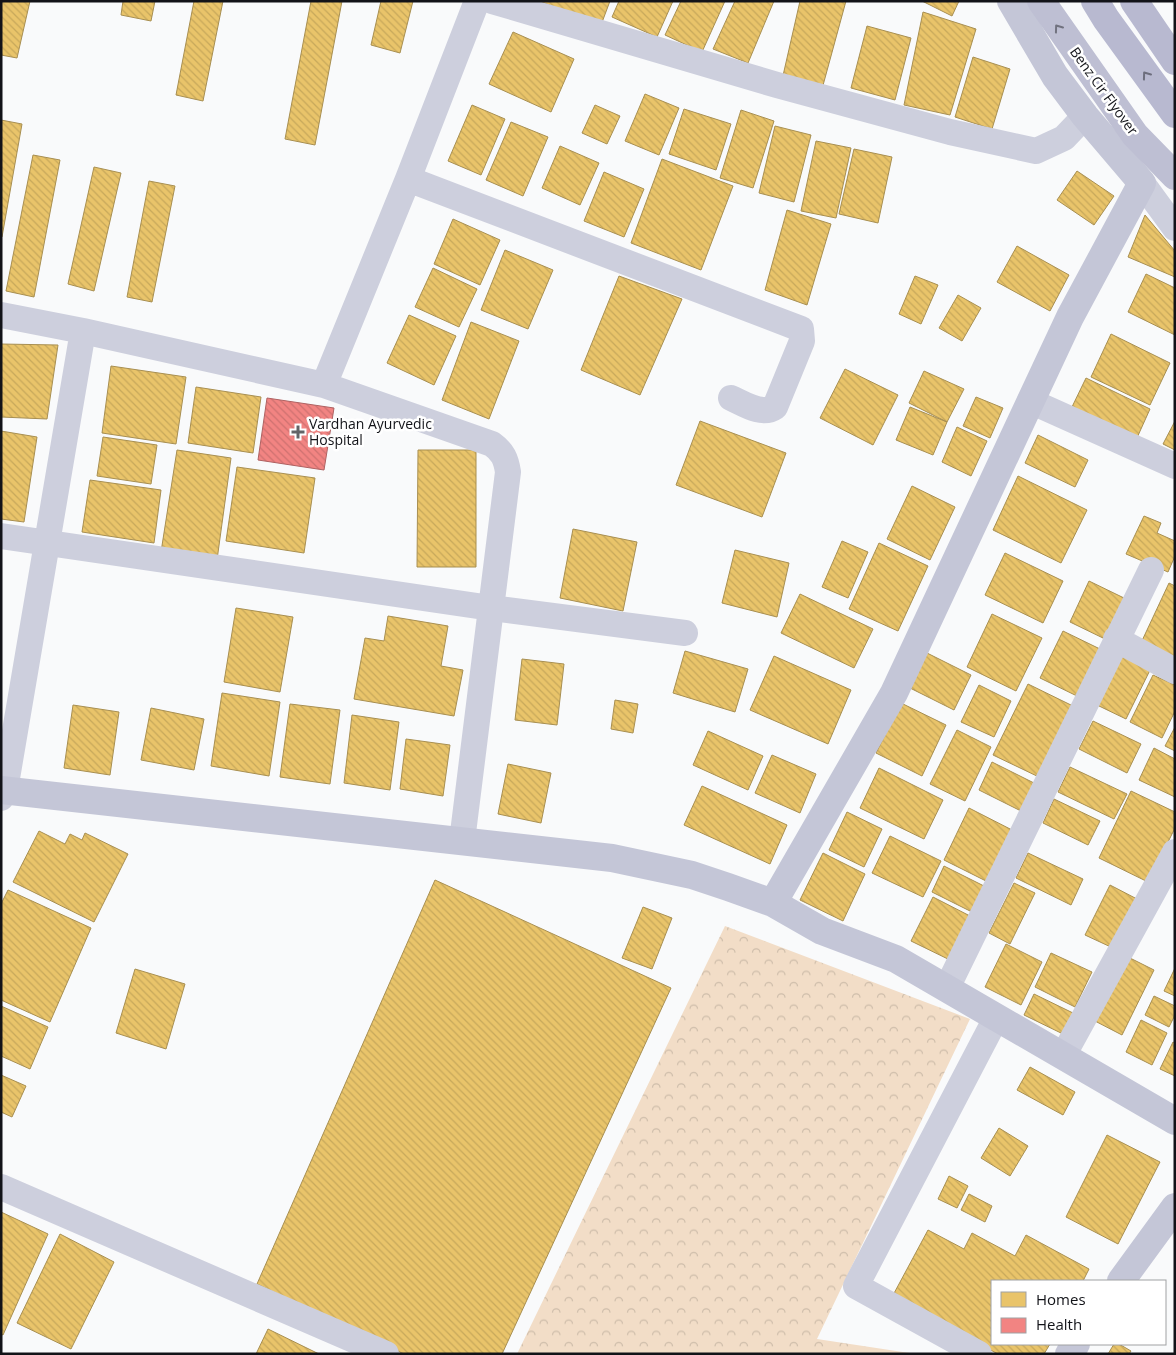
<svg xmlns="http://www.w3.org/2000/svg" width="1176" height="1355" viewBox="0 0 1176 1355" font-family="'Open Sans',sans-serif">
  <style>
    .park { fill: url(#park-crowns) }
    .homes { fill: url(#homes-back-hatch); stroke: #a88f51 }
    .health { fill: url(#health-back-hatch); stroke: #af6262 }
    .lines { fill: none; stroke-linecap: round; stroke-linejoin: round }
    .street { stroke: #cdcfdd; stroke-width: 26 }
    .secondary { stroke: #c4c6d7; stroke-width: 28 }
    .primary { stroke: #bebfd3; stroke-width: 28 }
    .highway { stroke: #b8b9d0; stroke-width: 28 }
    .oneway { stroke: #71727f }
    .oneway2 { stroke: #6d6e7d }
    .poi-dot { fill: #636467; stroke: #fff; stroke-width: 2 }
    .labels { text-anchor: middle; stroke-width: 5; stroke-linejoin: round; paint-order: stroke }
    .street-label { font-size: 14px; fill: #121318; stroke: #fff }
    .poi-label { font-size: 14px; fill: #121318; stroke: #fff; text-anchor: start }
  </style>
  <defs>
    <pattern id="park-crowns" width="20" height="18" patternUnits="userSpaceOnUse" patternTransform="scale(1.25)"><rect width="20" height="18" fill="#f2ddc7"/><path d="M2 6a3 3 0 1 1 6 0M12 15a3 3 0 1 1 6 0" fill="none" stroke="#cebdaa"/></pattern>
    <pattern id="homes-back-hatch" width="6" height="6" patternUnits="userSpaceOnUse" patternTransform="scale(1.25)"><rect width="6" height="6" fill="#e9c46a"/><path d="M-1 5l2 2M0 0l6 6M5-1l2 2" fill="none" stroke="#c7a85b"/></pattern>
    <pattern id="health-back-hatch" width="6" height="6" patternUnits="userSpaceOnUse" patternTransform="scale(1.25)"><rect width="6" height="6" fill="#f28482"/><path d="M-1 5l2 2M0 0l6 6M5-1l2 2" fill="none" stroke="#ce7170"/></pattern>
  </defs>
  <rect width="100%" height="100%" fill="#f9fafb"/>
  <path class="park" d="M 725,926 L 970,1019 L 817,1339 L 916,1354 L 517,1354 Z"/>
  <path class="homes" d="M 1,1 L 30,1 L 17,58 L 1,55 Z
    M 123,1 L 155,1 L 151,21 L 121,15 Z
    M 194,1 L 223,1 L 203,101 L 176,95 Z
    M 311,1 L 342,1 L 315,145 L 285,139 Z
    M 381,1 L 413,1 L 400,53 L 371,45 Z
    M 539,1 L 610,1 L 601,25 Z
    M 619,1 L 673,1 L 657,37 L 612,17 Z
    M 681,1 L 725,1 L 702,52 L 665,35 Z
    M 735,1 L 774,1 L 748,63 L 713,49 Z
    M 800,1 L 846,1 L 822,89 L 782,80 Z
    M 922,1 L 959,1 L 952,16 Z
    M 923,12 L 976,29 L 950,115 L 904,105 Z
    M 867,26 L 911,38 L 895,100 L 851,88 Z
    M 513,32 L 574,59 L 551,112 L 489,84 Z
    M 973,57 L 1010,69 L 992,129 L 955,117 Z
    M 645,94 L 679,108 L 659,155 L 625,141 Z
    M 472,105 L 505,119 L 481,175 L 448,161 Z
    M 595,105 L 620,116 L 607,144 L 582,133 Z
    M 684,109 L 731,124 L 716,170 L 669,154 Z
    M 741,110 L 774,121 L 753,188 L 720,178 Z
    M 1,120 L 22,124 L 2,237 L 1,237 Z
    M 511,122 L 548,137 L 523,196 L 486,180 Z
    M 775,126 L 811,135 L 794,202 L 759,193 Z
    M 816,141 L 851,148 L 836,218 L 801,211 Z
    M 560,146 L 599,163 L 580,205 L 542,188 Z
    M 854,149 L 892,157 L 878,223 L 839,214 Z
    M 33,155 L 60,160 L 34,297 L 6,291 Z
    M 662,159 L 733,186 L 701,270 L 631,243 Z
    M 94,167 L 121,173 L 94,291 L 68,284 Z
    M 1077,171 L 1114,196 L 1094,225 L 1057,200 Z
    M 604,172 L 644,189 L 624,237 L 584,221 Z
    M 149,181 L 175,186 L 152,302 L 127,297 Z
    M 787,210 L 831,224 L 807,305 L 765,290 Z
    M 1145,215 L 1175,251 L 1175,277 L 1128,257 Z
    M 453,219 L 500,240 L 480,285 L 434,264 Z
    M 1017,246 L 1069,275 L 1050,311 L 997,282 Z
    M 505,250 L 553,270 L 528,329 L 481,310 Z
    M 433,268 L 477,289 L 459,327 L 415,307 Z
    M 1146,274 L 1175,288 L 1175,335 L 1128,312 Z
    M 619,276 L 682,299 L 640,395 L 581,370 Z
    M 915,276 L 938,285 L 921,324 L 899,314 Z
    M 958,295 L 981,308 L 962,341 L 939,328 Z
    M 409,315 L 456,336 L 434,385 L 387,363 Z
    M 471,322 L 519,341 L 489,419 L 442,400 Z
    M 1111,334 L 1170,363 L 1150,405 L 1091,377 Z
    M 1,344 L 58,345 L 47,419 L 1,417 Z
    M 111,366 L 186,377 L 176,444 L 102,433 Z
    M 845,369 L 898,395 L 873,445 L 820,418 Z
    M 924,371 L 964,389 L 947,422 L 909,403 Z
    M 1086,378 L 1150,409 L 1136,440 L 1071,409 Z
    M 196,387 L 261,397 L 253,453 L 188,443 Z
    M 976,397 L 1003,408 L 990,438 L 963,426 Z
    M 910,407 L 947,422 L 933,455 L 896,440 Z
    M 700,421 L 786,453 L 762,517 L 676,485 Z
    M 1175,421 L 1175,450 L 1163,444 Z
    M 957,427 L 987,441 L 971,476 L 942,462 Z
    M 1,431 L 37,437 L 24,522 L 1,519 Z
    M 1038,435 L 1088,460 L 1075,487 L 1025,463 Z
    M 103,437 L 157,445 L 151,484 L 97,476 Z
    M 177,450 L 231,458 L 217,560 L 161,552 Z
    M 418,450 L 476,450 L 476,567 L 417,567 Z
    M 237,467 L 315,478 L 304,553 L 226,541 Z
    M 1018,476 L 1087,510 L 1061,563 L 993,530 Z
    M 90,480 L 161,490 L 154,543 L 82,532 Z
    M 912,486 L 955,507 L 930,560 L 887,539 Z
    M 1144,516 L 1161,523 L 1157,533 L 1175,541 L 1175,556 L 1168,572 L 1126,554 Z
    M 573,529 L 637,542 L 623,611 L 560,598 Z
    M 842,541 L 868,552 L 848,598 L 822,587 Z
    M 879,543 L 928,566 L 898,631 L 849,609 Z
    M 735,550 L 789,563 L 777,617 L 722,603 Z
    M 1005,553 L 1063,581 L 1043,623 L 985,595 Z
    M 1089,581 L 1124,598 L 1105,639 L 1070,622 Z
    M 1169,583 L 1175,586 L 1175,662 L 1140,645 Z
    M 800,594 L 873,629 L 854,668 L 781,633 Z
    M 236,608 L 293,617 L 280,692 L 224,682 Z
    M 992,614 L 1042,638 L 1016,691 L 967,667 Z
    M 388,616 L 448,626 L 441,666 L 463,670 L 454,716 L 354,699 L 365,638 L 384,641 Z
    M 1063,631 L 1100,649 L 1077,696 L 1040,678 Z
    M 1123,650 L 1153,664 L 1126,719 L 1097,705 Z
    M 685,651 L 748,669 L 735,712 L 673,693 Z
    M 925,652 L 971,675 L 954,710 L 908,687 Z
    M 774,656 L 851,690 L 828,744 L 750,710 Z
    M 522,659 L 564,664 L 557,725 L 515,720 Z
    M 1153,675 L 1175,685 L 1175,711 L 1162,738 L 1130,722 Z
    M 1028,684 L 1075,707 L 1041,778 L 993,755 Z
    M 979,685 L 1011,701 L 994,737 L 961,722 Z
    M 222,693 L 280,702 L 269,776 L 211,766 Z
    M 615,700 L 638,704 L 633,733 L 611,729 Z
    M 901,703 L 946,725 L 922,776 L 876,753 Z
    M 290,704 L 340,710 L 330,784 L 280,777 Z
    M 73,705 L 119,712 L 110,775 L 64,768 Z
    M 151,708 L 204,719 L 194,770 L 141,760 Z
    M 352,715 L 399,722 L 390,790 L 344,783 Z
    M 1093,721 L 1141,744 L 1127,773 L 1079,749 Z
    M 1175,727 L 1175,751 L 1165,746 Z
    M 957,730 L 991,747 L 965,801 L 930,784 Z
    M 708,731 L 763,756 L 748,790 L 693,765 Z
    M 406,739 L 450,745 L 443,796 L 400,789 Z
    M 1154,748 L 1175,759 L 1175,797 L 1139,780 Z
    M 772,755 L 816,774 L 800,813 L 755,793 Z
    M 992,762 L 1036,784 L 1023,812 L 979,790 Z
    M 508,764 L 551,773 L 541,823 L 498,814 Z
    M 1070,767 L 1127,794 L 1114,819 L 1058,792 Z
    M 879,768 L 943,800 L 924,839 L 860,808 Z
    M 702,786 L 787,825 L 770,864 L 684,825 Z
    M 1131,791 L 1175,812 L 1175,828 L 1148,882 L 1099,858 Z
    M 1054,799 L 1100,821 L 1088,845 L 1043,823 Z
    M 969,808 L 1016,832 L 992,884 L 944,860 Z
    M 847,812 L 882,829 L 864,867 L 829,850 Z
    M 39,831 L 65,844 L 70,834 L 82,840 L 85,833 L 128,854 L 94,922 L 13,882 Z
    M 890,836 L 941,861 L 923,897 L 872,873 Z
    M 823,853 L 865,874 L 843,921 L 800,900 Z
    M 1028,853 L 1083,879 L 1071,905 L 1016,878 Z
    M 944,866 L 988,888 L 976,914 L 932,892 Z
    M 435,880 L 671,988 L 502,1354 L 404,1354 L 257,1284 Z
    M 1014,883 L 1035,893 L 1010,944 L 989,933 Z
    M 1110,885 L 1137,899 L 1113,948 L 1085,935 Z
    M 8,890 L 91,928 L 50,1022 L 1,1000 L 1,904 Z
    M 933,897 L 972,917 L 952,961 L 911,941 Z
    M 643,907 L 672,918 L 652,969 L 622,958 Z
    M 1006,944 L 1042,962 L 1021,1005 L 985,987 Z
    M 1051,953 L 1092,972 L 1075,1007 L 1035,987 Z
    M 1124,955 L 1154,970 L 1122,1035 L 1093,1020 Z
    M 1175,968 L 1175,996 L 1164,991 Z
    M 135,969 L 185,984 L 166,1049 L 116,1033 Z
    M 1034,994 L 1073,1013 L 1063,1034 L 1024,1015 Z
    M 1154,996 L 1175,1006 L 1175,1015 L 1169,1027 L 1145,1015 Z
    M 1,1006 L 48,1027 L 30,1069 L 1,1056 Z
    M 1141,1020 L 1167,1033 L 1152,1065 L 1126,1052 Z
    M 1173,1042 L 1175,1043 L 1175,1076 L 1160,1069 Z
    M 1030,1067 L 1075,1092 L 1063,1115 L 1017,1090 Z
    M 1,1075 L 26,1086 L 12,1117 L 1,1112 Z
    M 999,1128 L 1028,1146 L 1010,1176 L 981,1158 Z
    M 1107,1135 L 1160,1162 L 1118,1244 L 1066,1217 Z
    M 949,1176 L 968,1186 L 957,1208 L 938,1199 Z
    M 969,1194 L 992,1206 L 985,1222 L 961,1210 Z
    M 1,1212 L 48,1234 L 3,1335 L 1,1334 Z
    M 928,1230 L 964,1249 L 972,1233 L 1015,1256 L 1026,1235 L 1089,1269 L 1083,1281 L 992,1281 L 992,1344 L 1050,1344 L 1044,1354 L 998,1354 L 892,1297 Z
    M 60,1234 L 114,1262 L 71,1349 L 17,1323 Z
    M 268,1329 L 319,1354 L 256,1354 Z
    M 1114,1344 L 1119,1344 L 1131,1351 L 1129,1354 L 1108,1354 Z"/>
  <path class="health" d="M 267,398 L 334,408 L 324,470 L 258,460 Z"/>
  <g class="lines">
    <path class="street" d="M 492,1 L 777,85 L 950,132 L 1036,151 L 1064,138 L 1085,116
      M 408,179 L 801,329 L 802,341 L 775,407 C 762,416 744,404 731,398
      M 1142,183 L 1175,228
      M 1,315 L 83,331 L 324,385 L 408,179 L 477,1
      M 324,385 L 492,444 C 503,452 506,459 508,472 L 462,841
      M 1030,401 L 1175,466
      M 1,536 L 491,608 L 685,633
      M 1116,639 L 1175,671
      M 1,798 L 5,790 L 83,331
      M 947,988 L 1151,570
      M 1063,1056 L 1175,852
      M 1,1187 L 386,1354
      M 979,1354 L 856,1286 L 996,1018"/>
    <path class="secondary" d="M 1,790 L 612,858 L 692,875 L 728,887 L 773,903 L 822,931 L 896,959 L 1175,1121
      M 773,903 L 894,693 L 1070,317 L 1142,183 L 1085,116 L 1055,76 L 1011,1
      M 1121,1281 L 1175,1207
      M 1069,1354 L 1076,1344"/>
    <path class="primary" d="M 1041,1 L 1135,135 L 1175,176"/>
    <path class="highway" d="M 1095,1 L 1106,19 L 1175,114
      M 1134,1 L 1175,61"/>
  </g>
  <defs><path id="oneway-chevron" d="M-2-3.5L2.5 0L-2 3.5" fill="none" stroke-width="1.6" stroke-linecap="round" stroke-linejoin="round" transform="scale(1.25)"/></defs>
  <use class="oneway" href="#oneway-chevron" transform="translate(1058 28) rotate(-126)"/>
  <use class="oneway2" href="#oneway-chevron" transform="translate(1146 75) rotate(-126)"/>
  <path class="poi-dot" d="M295.5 424.5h5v5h5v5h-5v5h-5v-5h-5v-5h5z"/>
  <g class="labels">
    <g class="street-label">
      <text transform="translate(1104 91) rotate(54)" y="5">Benz Cir Flyover</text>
    </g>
    <g class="poi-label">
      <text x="309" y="429">Vardhan Ayurvedic<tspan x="309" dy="16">Hospital</tspan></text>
    </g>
  </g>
  <rect width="1176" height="1355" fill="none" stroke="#121318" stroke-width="5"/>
  <rect x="991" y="1280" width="175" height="65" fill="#ffffff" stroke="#a0a1a3"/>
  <rect x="1001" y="1292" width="25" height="15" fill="#e9c46a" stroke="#a0a1a3"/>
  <text x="1036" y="1305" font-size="15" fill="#121318">Homes</text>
  <rect x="1001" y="1318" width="25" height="15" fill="#f28482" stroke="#a0a1a3"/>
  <text x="1036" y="1330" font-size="15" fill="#121318">Health</text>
</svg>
